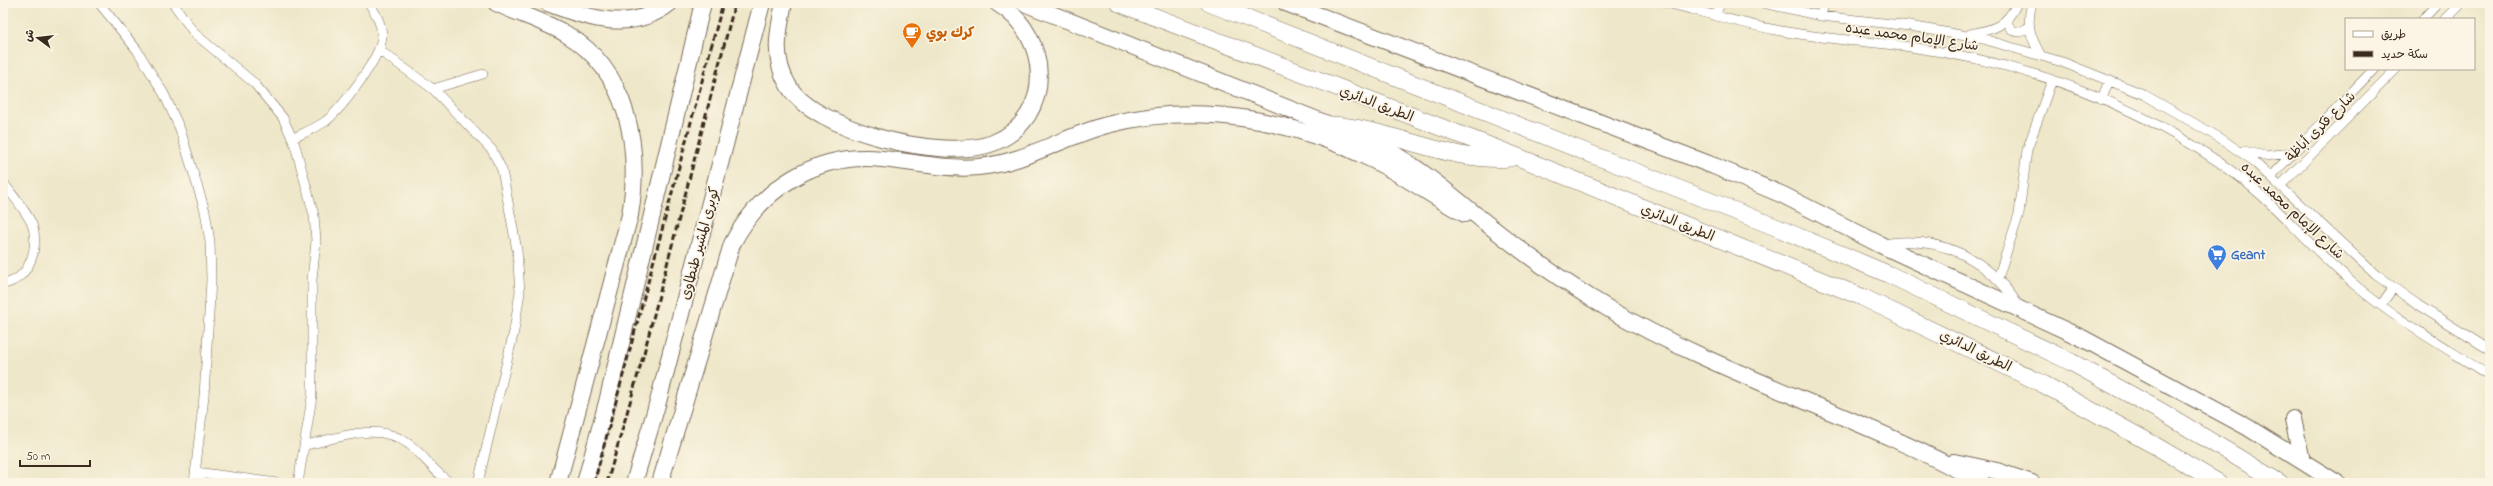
<svg xmlns="http://www.w3.org/2000/svg" width="2493" height="486" viewBox="0 0 2493 486" font-family="'Indie Flower','Playpen Sans Arabic',sans-serif">
  <style>
    .lines { fill: none; stroke-linecap: round; stroke-linejoin: round }
    .minor-casing { stroke: #7a6c5a; stroke-width: 10 }
    .trunk-casing { stroke: #7a6c5a; stroke-width: 18 }
    .motorway-casing { stroke: #7a6c5a; stroke-width: 18 }
    .minor { stroke: #fff; stroke-width: 9 }
    .trunk { stroke: #fff; stroke-width: 16 }
    .motorway { stroke: #fff; stroke-width: 17 }
    .rail { stroke: #3b2a1e; stroke-width: 3; stroke-dasharray: 6 3; stroke-linecap: butt }
    .labels { text-anchor: middle; stroke-width: 3.5; stroke-linejoin: round; paint-order: stroke }
    .food-label { font-size: 14px; font-weight: bold; fill: #c56008; stroke: #fcf5e5; text-anchor: start }
    .street-label { font-size: 14px; fill: #3b2a1e; stroke: #fcf5e5 }
    .shop-label { font-size: 14px; font-weight: bold; fill: #366cbe; stroke: #fcf5e5; text-anchor: start }
  </style>
  <rect width="100%" height="100%" fill="#fcf5e5"/>
  <filter id="ink" filterUnits="userSpaceOnUse"><feTurbulence type="fractalNoise" baseFrequency=".025" numOctaves="2"/><feDisplacementMap in="SourceGraphic" scale="8" xChannelSelector="R" yChannelSelector="G"/><feConvolveMatrix kernelMatrix="1 2 1 2 8 2 1 2 1" color-interpolation-filters="sRGB"/></filter>
  <filter id="wash" filterUnits="userSpaceOnUse"><feTurbulence type="fractalNoise" baseFrequency=".012" numOctaves="4" result="noise"/><feDisplacementMap in="SourceGraphic" scale="16" xChannelSelector="R" yChannelSelector="G"/><feGaussianBlur stdDeviation="0.9" result="paint"/><feColorMatrix in="noise" values="0 0 0 0 0 0 0 0 0 0 0 0 0 0 0 0 0 1.4 0 .05"/><feComposite in="paint" operator="in"/></filter>
  <g filter="url(#wash)">
    <rect width="100%" height="100%" fill="#eee7c9"/>
  </g>
  <g filter="url(#ink)">
    <g class="lines">
      <g class="minor-casing">
        <path id="minor" d="M 99,3 L 137,50 L 164,94 L 180,129 L 205,211 L 210,242 L 211,280 L 204,396 L 194,483
          M 173,3 L 194,33 L 254,83 L 283,118 L 295,145 L 314,215 L 316,241 L 312,280 L 312,397 L 298,483
          M 1667,3 C 1703,12 1739,23 1776,30 C 1820,39 1865,41 1910,47 C 1996,59 2084,85 2161,127 C 2196,146 2231,168 2261,195 C 2293,224 2321,257 2355,285 C 2396,320 2445,347 2490,376
          M 1763,3 L 1821,16 L 1910,26 L 1983,39 L 2062,62 L 2143,94 L 2220,138 L 2252,160 L 2376,275 L 2418,305 L 2490,350
          M 2032,3 C 2026,24 2030,36 2040,54
          M 1716,15 L 1720,3
          M 1821,16 L 1824,3
          M 2423,19 L 2438,3
          M 2445,19 L 2461,3
          M 2007,20 C 2008,28 2013,32 2020,32 L 2029,27
          M 1970,34 C 1993,30 2007,26 2017,3
          M 379,50 L 433,89 L 492,150 L 502,170 L 517,250 L 520,292 L 514,331 L 478,483
          M 433,89 L 483,74
          M 2102,99 L 2109,80
          M 293,138 C 304,133 316,128 326,121 C 342,108 381,57 382,37 C 382,24 376,14 369,3
          M 2244,151 L 2265,156 L 2291,153
          M 2271,176 L 2374,69
          M 3,182 C 12,195 24,208 31,222 C 41,245 30,280 3,284
          M 2281,185 L 2396,69
          M 1883,244 C 1940,234 1990,259 2020,308
          M 1998,278 L 2019,214 L 2027,150 L 2052,80
          M 2381,305 L 2393,288
          M 306,445 C 340,438 379,420 410,445 C 425,456 434,473 451,483
          M 196,472 L 277,483"/>
      </g>
      <g class="trunk-casing">
        <path id="trunk" d="M 496,3 C 519,14 544,21 566,34 C 629,71 641,148 630,215 L 558,483
          M 548,3 C 589,19 632,33 670,3
          M 784,3 C 778,32 772,58 788,85 C 814,131 945,162 993,143 C 1056,118 1051,35 997,3
          M 1024,3 L 1375,143 C 1419,166 1453,197 1491,227 C 1529,257 1568,285 1609,309 C 1728,378 1862,416 1982,483
          M 1286,3 L 1714,166 L 1783,195 L 1881,245 L 2084,339 L 2247,427 L 2337,483
          M 2293,419 L 2302,461
          M 1954,462 L 1997,471 L 2032,483
          M 585,483 L 607,402 L 703,3
          M 634,483 L 659,398 L 762,3
          M 660,483 L 732,244 C 761,188 817,152 882,159 C 914,162 946,170 978,167 C 1026,163 1065,135 1111,124 C 1198,102 1291,119 1371,159 C 1404,175 1433,197 1465,214"/>
      </g>
      <g class="motorway-casing">
        <path id="motorway" d="M 1119,3 L 1518,157 L 1862,297 L 2043,384 L 2154,445 L 2219,483
          M 1209,3 L 1773,226 L 1888,274 L 2071,362 L 2162,412 L 2280,483
          M 1331,125 C 1393,129 1447,163 1510,158"/>
      </g>
      <use href="#minor" class="minor"/>
      <use href="#trunk" class="trunk"/>
      <use href="#motorway" class="motorway"/>
      <path class="rail" d="M 594,483 L 723,3
        M 607,483 L 644,353 L 735,3"/>
    </g>
  </g>
  <defs>
    <g id="cafe-pin" transform="scale(1)"><path d="M0 17L-7.5 6A9.5 9.5 0 1 1 7.5 6Z" fill="#e8710a" stroke="#fcf5e5"/><path d="M-5.5-4.5H6V0H3Q3 3.5 0 3.5H-2.5Q-5.5 3.5-5.5 0ZM3-3.2v2h1.7v-2ZM-6 4.5H4V6H-6Z" fill="#fff"/></g>
    <g id="supermarket-pin" transform="scale(1)"><path d="M0 17L-7.5 6A9.5 9.5 0 1 1 7.5 6Z" fill="#3f7fe0" stroke="#fcf5e5"/><path d="M-6-5.5h2.5l.6 2H6L4.5 2H-2.5L-4.4-4H-6ZM-1.5 3.2a1.3 1.3 0 1 0 .1 0ZM3 3.2a1.3 1.3 0 1 0 .1 0Z" fill="#fff"/></g>
  </defs>
  <g fill-rule="evenodd">
    <use href="#cafe-pin" x="912" y="32"/>
    <use href="#supermarket-pin" x="2217" y="254"/>
  </g>
  <g class="labels">
    <g class="food-label">
      <text x="926" y="37">كرك بوي</text>
    </g>
    <g class="street-label">
      <text transform="translate(1912 36) rotate(8)" y="5">شارع الإمام محمد عبده</text>
      <text transform="translate(1377 103) rotate(21)" y="5">الطريق الدائري</text>
      <text transform="translate(2320 126) rotate(-45)" y="5">شارع فكرى أباظة</text>
      <text transform="translate(2293 210) rotate(43)" y="5">شارع الإمام محمد عبده</text>
      <text transform="translate(1678 222) rotate(22)" y="5">الطريق الدائري</text>
      <text transform="translate(699 243) rotate(-75)" y="5">كوبرى المشير طنطاوى</text>
      <text transform="translate(1976 350) rotate(26)" y="5">الطريق الدائري</text>
    </g>
    <g class="shop-label">
      <text x="2231" y="259">Geant</text>
    </g>
  </g>
  <rect width="2493" height="486" fill="none" stroke="#fcf5e5" stroke-width="16"/>
  <rect x="2345" y="18" width="130" height="52" fill="#fcf5e5" stroke="#afa495"/>
  <rect x="2353" y="31" width="20" height="6" fill="#ffffff" stroke="#afa495"/>
  <text x="2381" y="38" font-size="12" fill="#3b2a1e">طريق</text>
  <rect x="2353" y="51" width="20" height="6" fill="#3b2a1e" stroke="#afa495"/>
  <text x="2381" y="58" font-size="12" fill="#3b2a1e">سكة حديد</text>
  <g transform="translate(38 38) rotate(285)" stroke="#fcf5e5" stroke-width="3" paint-order="stroke">
  <path d="M0-3L7 15L0 10L-7 15Z" fill="#3b2a1e"/>
  <text y="-6" font-size="11" font-weight="bold" text-anchor="middle" fill="#3b2a1e">ش</text>
  </g>
  <path d="M20 460v6h70v-6" fill="none" stroke="#3b2a1e" stroke-width="2"/>
  <text x="26" y="460" font-size="12" fill="#3b2a1e" stroke="#fcf5e5" stroke-width="3" paint-order="stroke">50 m</text>
</svg>
